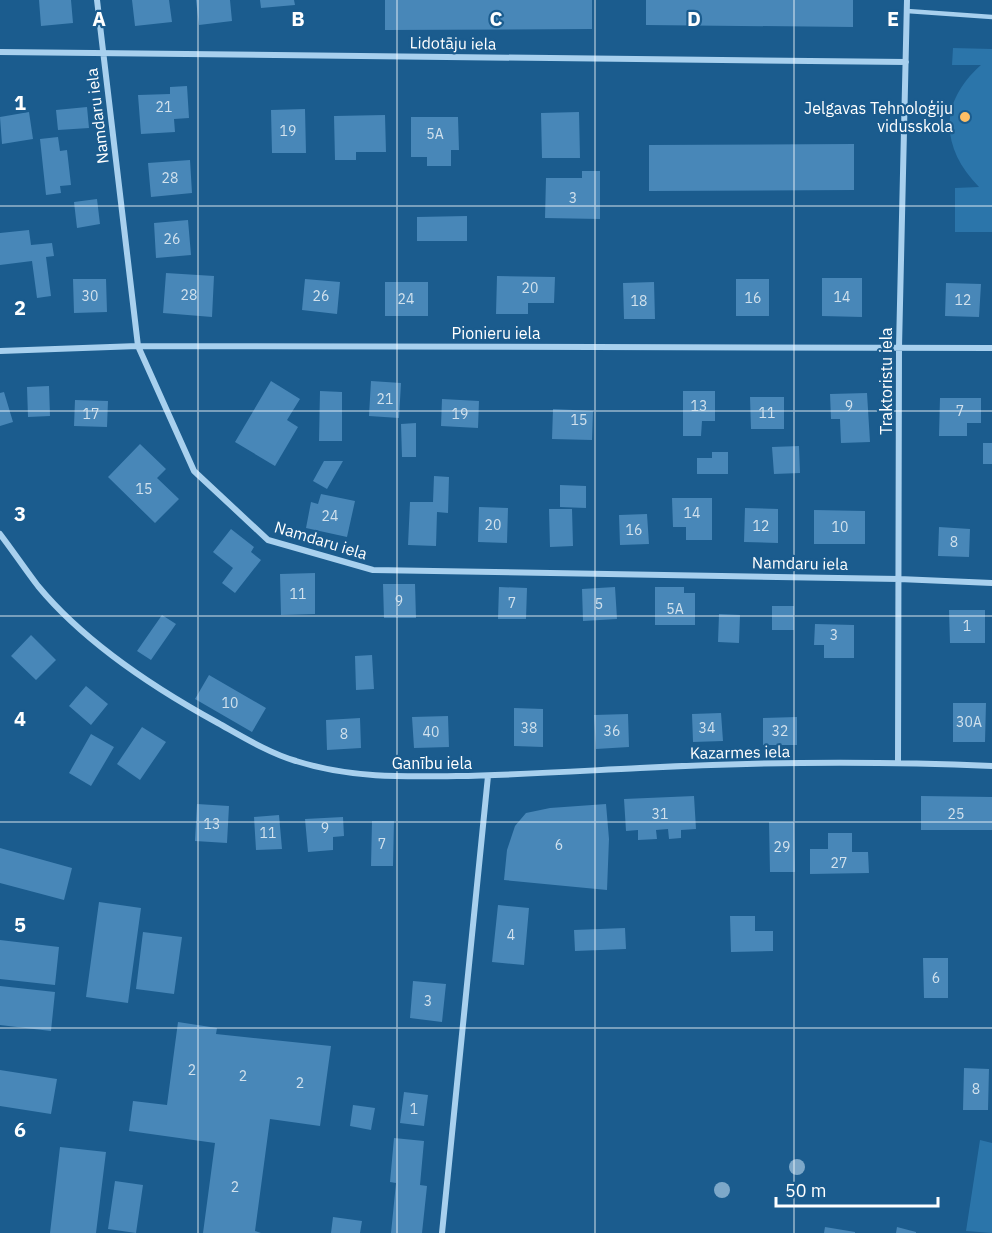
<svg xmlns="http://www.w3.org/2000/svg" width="992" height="1233" viewBox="0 0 992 1233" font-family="'IBM Plex Sans',sans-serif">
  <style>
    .green { fill: #2b75aa }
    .building { fill: #4887b8 }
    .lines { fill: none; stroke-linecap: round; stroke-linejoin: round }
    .service { stroke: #a8d0ee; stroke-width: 4.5 }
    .minor { stroke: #a8d0ee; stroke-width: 6 }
    .tree { fill: #7da8c9 }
    .grid { fill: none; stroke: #fff; stroke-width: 1.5; stroke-opacity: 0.55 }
    .poi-dot { fill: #febf65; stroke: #1b5c8e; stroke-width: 2 }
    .labels { text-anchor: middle; stroke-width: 4.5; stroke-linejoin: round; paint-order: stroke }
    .number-label { font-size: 14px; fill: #d1e1ed }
    .street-label { font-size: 16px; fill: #fff; stroke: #1b5c8e }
    .poi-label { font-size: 16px; fill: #fff; stroke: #1b5c8e; text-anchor: end }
    .grid-label { font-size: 20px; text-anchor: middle; font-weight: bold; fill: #fff; stroke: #1b5c8e; stroke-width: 4.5; stroke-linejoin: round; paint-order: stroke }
  </style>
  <rect width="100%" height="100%" fill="#1b5c8e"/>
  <path class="green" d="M 953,48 L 992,49 L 992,232 L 955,232 L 955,188 L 979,187 C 941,148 938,103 981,65 L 952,65 Z
    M 980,1140 L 992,1143 L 992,1233 L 966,1231 Z"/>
  <path class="building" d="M 39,0 L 71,0 L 73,23 L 41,26 Z
    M 132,0 L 169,0 L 172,22 L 135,26 Z
    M 196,0 L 230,0 L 232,21 L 199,25 Z
    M 260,0 L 294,0 L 295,5 L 261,8 Z
    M 385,0 L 592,0 L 592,29 L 385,30 Z
    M 646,0 L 853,0 L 853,27 L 646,25 Z
    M 187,86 L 189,118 L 174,119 L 175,132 L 141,134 L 138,95 L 170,94 L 170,87 Z
    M 87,107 L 89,128 L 58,130 L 56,110 Z
    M 305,109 L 306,153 L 272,153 L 271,110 Z
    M 29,112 L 33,139 L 2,144 L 0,117 Z
    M 579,112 L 580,158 L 542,158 L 541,113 Z
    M 385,115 L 386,152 L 356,152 L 356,160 L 335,160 L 334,116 Z
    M 411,117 L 458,117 L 459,150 L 451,150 L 451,166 L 427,166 L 427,157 L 411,157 Z
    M 58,137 L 60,151 L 67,150 L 71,185 L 60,186 L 61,193 L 46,195 L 40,139 Z
    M 854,144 L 854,190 L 649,191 L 649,145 Z
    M 190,160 L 192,193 L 151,197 L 148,163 Z
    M 582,171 L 600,171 L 600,219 L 545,218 L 546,178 L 582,178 Z
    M 97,199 L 100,224 L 77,228 L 74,202 Z
    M 467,216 L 467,241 L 417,241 L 417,217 Z
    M 188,220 L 191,255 L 156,258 L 154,223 Z
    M 29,230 L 31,245 L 52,243 L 54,256 L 46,257 L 51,296 L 37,298 L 32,261 L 0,265 L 0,233 Z
    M 166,273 L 214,276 L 212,317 L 163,313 Z
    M 497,276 L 555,277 L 554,303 L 528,303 L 528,314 L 496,314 Z
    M 822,278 L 862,278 L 862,317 L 822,316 Z
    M 73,279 L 106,279 L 107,312 L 74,313 Z
    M 305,279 L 340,282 L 337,314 L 302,310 Z
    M 736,279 L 769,279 L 769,316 L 736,316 Z
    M 385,282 L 428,282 L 428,316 L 385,316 Z
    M 654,282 L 655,319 L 624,319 L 623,283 Z
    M 946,283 L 981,284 L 979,317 L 945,316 Z
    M 271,381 L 300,399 L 287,420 L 298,427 L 275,466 L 235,442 Z
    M 371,381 L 401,383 L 399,418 L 369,416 Z
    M 49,386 L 50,416 L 28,417 L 27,387 Z
    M 320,391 L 342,392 L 342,441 L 319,441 Z
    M 683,391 L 715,391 L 715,421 L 702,421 L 701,436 L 683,436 Z
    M 4,392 L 13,422 L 0,426 L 0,393 Z
    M 867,393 L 870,442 L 841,443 L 840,419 L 831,419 L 830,394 Z
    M 750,397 L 784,397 L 784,429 L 751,429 Z
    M 940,398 L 981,398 L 981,423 L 967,423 L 967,436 L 939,436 Z
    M 442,399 L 479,401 L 478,428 L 441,426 Z
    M 75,400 L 108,401 L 107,427 L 74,426 Z
    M 553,409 L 593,411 L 592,440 L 552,439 Z
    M 416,423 L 416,457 L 402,457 L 401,424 Z
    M 983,443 L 992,443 L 992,464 L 983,464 Z
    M 140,444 L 166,469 L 157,478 L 179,499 L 155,523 L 108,477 Z
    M 799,446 L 800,473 L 774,474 L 772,447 Z
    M 712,452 L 728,452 L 728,474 L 697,474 L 697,458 L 712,458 Z
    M 324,461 L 343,461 L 327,489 L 313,481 Z
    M 434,476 L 449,477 L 448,513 L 437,512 L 436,546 L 408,545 L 410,502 L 433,502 Z
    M 560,485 L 586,486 L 586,508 L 560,507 Z
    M 321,494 L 355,501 L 347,537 L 306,528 L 311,502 L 318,504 Z
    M 672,498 L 712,498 L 712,540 L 686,540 L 686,527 L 673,527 Z
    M 479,507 L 508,508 L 507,543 L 478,542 Z
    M 745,508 L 778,509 L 778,543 L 744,542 Z
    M 549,509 L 572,509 L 573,546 L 550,547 Z
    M 814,510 L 865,511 L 865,544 L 814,544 Z
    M 647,514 L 649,544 L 620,545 L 619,515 Z
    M 939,527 L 970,529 L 969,557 L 938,556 Z
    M 231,529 L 254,547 L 251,552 L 261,560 L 235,593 L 222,583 L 233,568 L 213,552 Z
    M 315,573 L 315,614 L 281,615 L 280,574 Z
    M 383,584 L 415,584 L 416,618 L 384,618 Z
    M 499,587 L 527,588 L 526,619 L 498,619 Z
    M 615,587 L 617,619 L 583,621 L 582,589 Z
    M 655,587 L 684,587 L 684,593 L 695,593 L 695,625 L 655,625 Z
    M 772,606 L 794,606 L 794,630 L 772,630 Z
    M 949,610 L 985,610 L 985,643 L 950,643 Z
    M 719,614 L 740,615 L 739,643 L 718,642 Z
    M 162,615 L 176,624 L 151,660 L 137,651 Z
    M 815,624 L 854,625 L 854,658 L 824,658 L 824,645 L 814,645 Z
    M 31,635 L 56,660 L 36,680 L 11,656 Z
    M 372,655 L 374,689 L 356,690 L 355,656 Z
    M 209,675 L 266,708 L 252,732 L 195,699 Z
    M 86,686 L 108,704 L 91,725 L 69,706 Z
    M 953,703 L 986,703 L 985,742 L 953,742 Z
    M 514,708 L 543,709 L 543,747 L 514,746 Z
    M 721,713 L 723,741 L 693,742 L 692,714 Z
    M 628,714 L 629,747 L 596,749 L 594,715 Z
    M 448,716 L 449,747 L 414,748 L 412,717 Z
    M 797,717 L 797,745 L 763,745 L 763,718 Z
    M 360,718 L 361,748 L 327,750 L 326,720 Z
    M 142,727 L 166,742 L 140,780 L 117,764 Z
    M 91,734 L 114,747 L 91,786 L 69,773 Z
    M 694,796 L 696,829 L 681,830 L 681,838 L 669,839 L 668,829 L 656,830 L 657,839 L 638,840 L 638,830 L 626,831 L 624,799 Z
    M 921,796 L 992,797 L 992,830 L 921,830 Z
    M 197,804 L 229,806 L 227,843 L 195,841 Z
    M 606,804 L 609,839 L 607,890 L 504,880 L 507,850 L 515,826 L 526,813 L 550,808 Z
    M 279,815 L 282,849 L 256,850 L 254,817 Z
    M 343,817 L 344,836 L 333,837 L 333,850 L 308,852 L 305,819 Z
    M 372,821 L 394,821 L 393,866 L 371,866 Z
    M 769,822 L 794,822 L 795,872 L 770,872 Z
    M 828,833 L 852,833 L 852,852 L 868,852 L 869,873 L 810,874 L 810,849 L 828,849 Z
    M 0,848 L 72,868 L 64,900 L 0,883 Z
    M 99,902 L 141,908 L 128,1003 L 86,997 Z
    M 498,905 L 529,908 L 524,965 L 492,962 Z
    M 730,916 L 755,916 L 755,931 L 773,931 L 773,951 L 731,952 Z
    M 625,928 L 626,949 L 575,951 L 574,930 Z
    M 143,932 L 182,937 L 174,994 L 136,989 Z
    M 0,940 L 59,947 L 55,985 L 0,979 Z
    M 923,958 L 948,958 L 948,998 L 924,998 Z
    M 413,981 L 446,984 L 442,1022 L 410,1018 Z
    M 0,986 L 55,992 L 51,1031 L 0,1025 Z
    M 178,1022 L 217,1028 L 216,1034 L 331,1046 L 320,1126 L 270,1119 L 255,1231 L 261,1233 L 203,1233 L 215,1143 L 129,1131 L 133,1101 L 167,1105 Z
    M 964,1068 L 989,1069 L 988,1110 L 963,1110 Z
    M 0,1070 L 57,1079 L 51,1114 L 0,1106 Z
    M 404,1092 L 428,1095 L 424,1126 L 400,1123 Z
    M 353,1105 L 375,1108 L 371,1130 L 350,1126 Z
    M 394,1138 L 424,1141 L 420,1185 L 427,1186 L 422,1233 L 391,1233 L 396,1183 L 390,1182 Z
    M 60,1147 L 106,1152 L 96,1233 L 50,1233 Z
    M 115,1181 L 143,1185 L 136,1233 L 108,1229 Z
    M 333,1217 L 362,1221 L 360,1233 L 331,1233 Z
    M 825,1227 L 855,1232 L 855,1233 L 824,1233 Z
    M 897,1227 L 916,1232 L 916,1233 L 896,1233 Z"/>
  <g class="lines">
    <path class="service" d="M 907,11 L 992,17"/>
    <path class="minor" d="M 97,0 L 138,346 L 194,471 L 268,540 L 373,570 L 899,579 L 992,583
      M 0,52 L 906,62
      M 0,351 L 138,346 L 992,348
      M 0,534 C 13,551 25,569 38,586 C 85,643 154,688 218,723 C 243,737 269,753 296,761 C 349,778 402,777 457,776 C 518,775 579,771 640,768 C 757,762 875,761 992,766
      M 898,762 L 899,347 L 907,0
      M 442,1233 L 488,776"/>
  </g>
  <g class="tree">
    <circle cx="797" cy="1167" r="8"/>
    <circle cx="722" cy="1190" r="8"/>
  </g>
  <path class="grid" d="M 198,0 L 198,1233M 397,0 L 397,1233M 595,0 L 595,1233M 794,0 L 794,1233M 0,206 L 992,206M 0,411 L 992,411M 0,616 L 992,616M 0,822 L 992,822M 0,1028 L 992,1028"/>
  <circle class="poi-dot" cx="965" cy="117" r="6"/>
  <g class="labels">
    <g class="number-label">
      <text x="164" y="112">21</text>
      <text x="288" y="136">19</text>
      <text x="435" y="139">5A</text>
      <text x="170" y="183">28</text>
      <text x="573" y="203">3</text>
      <text x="172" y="244">26</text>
      <text x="530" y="293">20</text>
      <text x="189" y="300">28</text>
      <text x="90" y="301">30</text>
      <text x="321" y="301">26</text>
      <text x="842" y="302">14</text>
      <text x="753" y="303">16</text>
      <text x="406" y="304">24</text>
      <text x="963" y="305">12</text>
      <text x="639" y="306">18</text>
      <text x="385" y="404">21</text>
      <text x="699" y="411">13</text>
      <text x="849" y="411">9</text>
      <text x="960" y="416">7</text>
      <text x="767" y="418">11</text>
      <text x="91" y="419">17</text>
      <text x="460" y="419">19</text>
      <text x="579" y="425">15</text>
      <text x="144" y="494">15</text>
      <text x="692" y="518">14</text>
      <text x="330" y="521">24</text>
      <text x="493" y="530">20</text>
      <text x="761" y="531">12</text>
      <text x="840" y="532">10</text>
      <text x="634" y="535">16</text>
      <text x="954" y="547">8</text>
      <text x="298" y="599">11</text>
      <text x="399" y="606">9</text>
      <text x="512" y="608">7</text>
      <text x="599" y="609">5</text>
      <text x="675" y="614">5A</text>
      <text x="967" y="631">1</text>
      <text x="834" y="640">3</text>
      <text x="230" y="708">10</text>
      <text x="969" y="727">30A</text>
      <text x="529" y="733">38</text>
      <text x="707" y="733">34</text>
      <text x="612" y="736">36</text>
      <text x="780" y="736">32</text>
      <text x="431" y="737">40</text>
      <text x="344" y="739">8</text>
      <text x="660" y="819">31</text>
      <text x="956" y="819">25</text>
      <text x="212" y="829">13</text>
      <text x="325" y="833">9</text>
      <text x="268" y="838">11</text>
      <text x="382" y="849">7</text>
      <text x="559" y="850">6</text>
      <text x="782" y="852">29</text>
      <text x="839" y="868">27</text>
      <text x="511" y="940">4</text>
      <text x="936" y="983">6</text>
      <text x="428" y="1006">3</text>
      <text x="192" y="1075">2</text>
      <text x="243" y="1081">2</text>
      <text x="300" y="1088">2</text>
      <text x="976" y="1094">8</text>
      <text x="414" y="1114">1</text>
      <text x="235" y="1192">2</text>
    </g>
    <g class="street-label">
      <text transform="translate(453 43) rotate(1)" y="6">Lidotāju iela</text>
      <text transform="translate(97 116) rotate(-97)" y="6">Namdaru iela</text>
      <text x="496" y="339">Pionieru iela</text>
      <text transform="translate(886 381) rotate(-90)" y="6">Traktoristu iela</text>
      <text transform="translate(321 540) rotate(17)" y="6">Namdaru iela</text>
      <text transform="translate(800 563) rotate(1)" y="6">Namdaru iela</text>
      <text transform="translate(740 752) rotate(-1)" y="6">Kazarmes iela</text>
      <text x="432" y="769">Ganību iela</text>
    </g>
    <g class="poi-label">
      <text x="953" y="114">Jelgavas Tehnoloģiju<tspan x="953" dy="18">vidusskola</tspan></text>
    </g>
  </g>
  <g class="grid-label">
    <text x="99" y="26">A</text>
    <text x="298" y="26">B</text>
    <text x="496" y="26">C</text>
    <text x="694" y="26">D</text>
    <text x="893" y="26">E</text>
    <text x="20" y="110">1</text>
    <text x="20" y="315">2</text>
    <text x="20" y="521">3</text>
    <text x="20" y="726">4</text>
    <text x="20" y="932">5</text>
    <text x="20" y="1137">6</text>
  </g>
  <path d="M776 1197v9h162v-9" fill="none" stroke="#ffffff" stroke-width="3"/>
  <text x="785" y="1197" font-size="18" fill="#ffffff" stroke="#1b5c8e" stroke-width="4.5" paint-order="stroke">50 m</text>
</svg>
